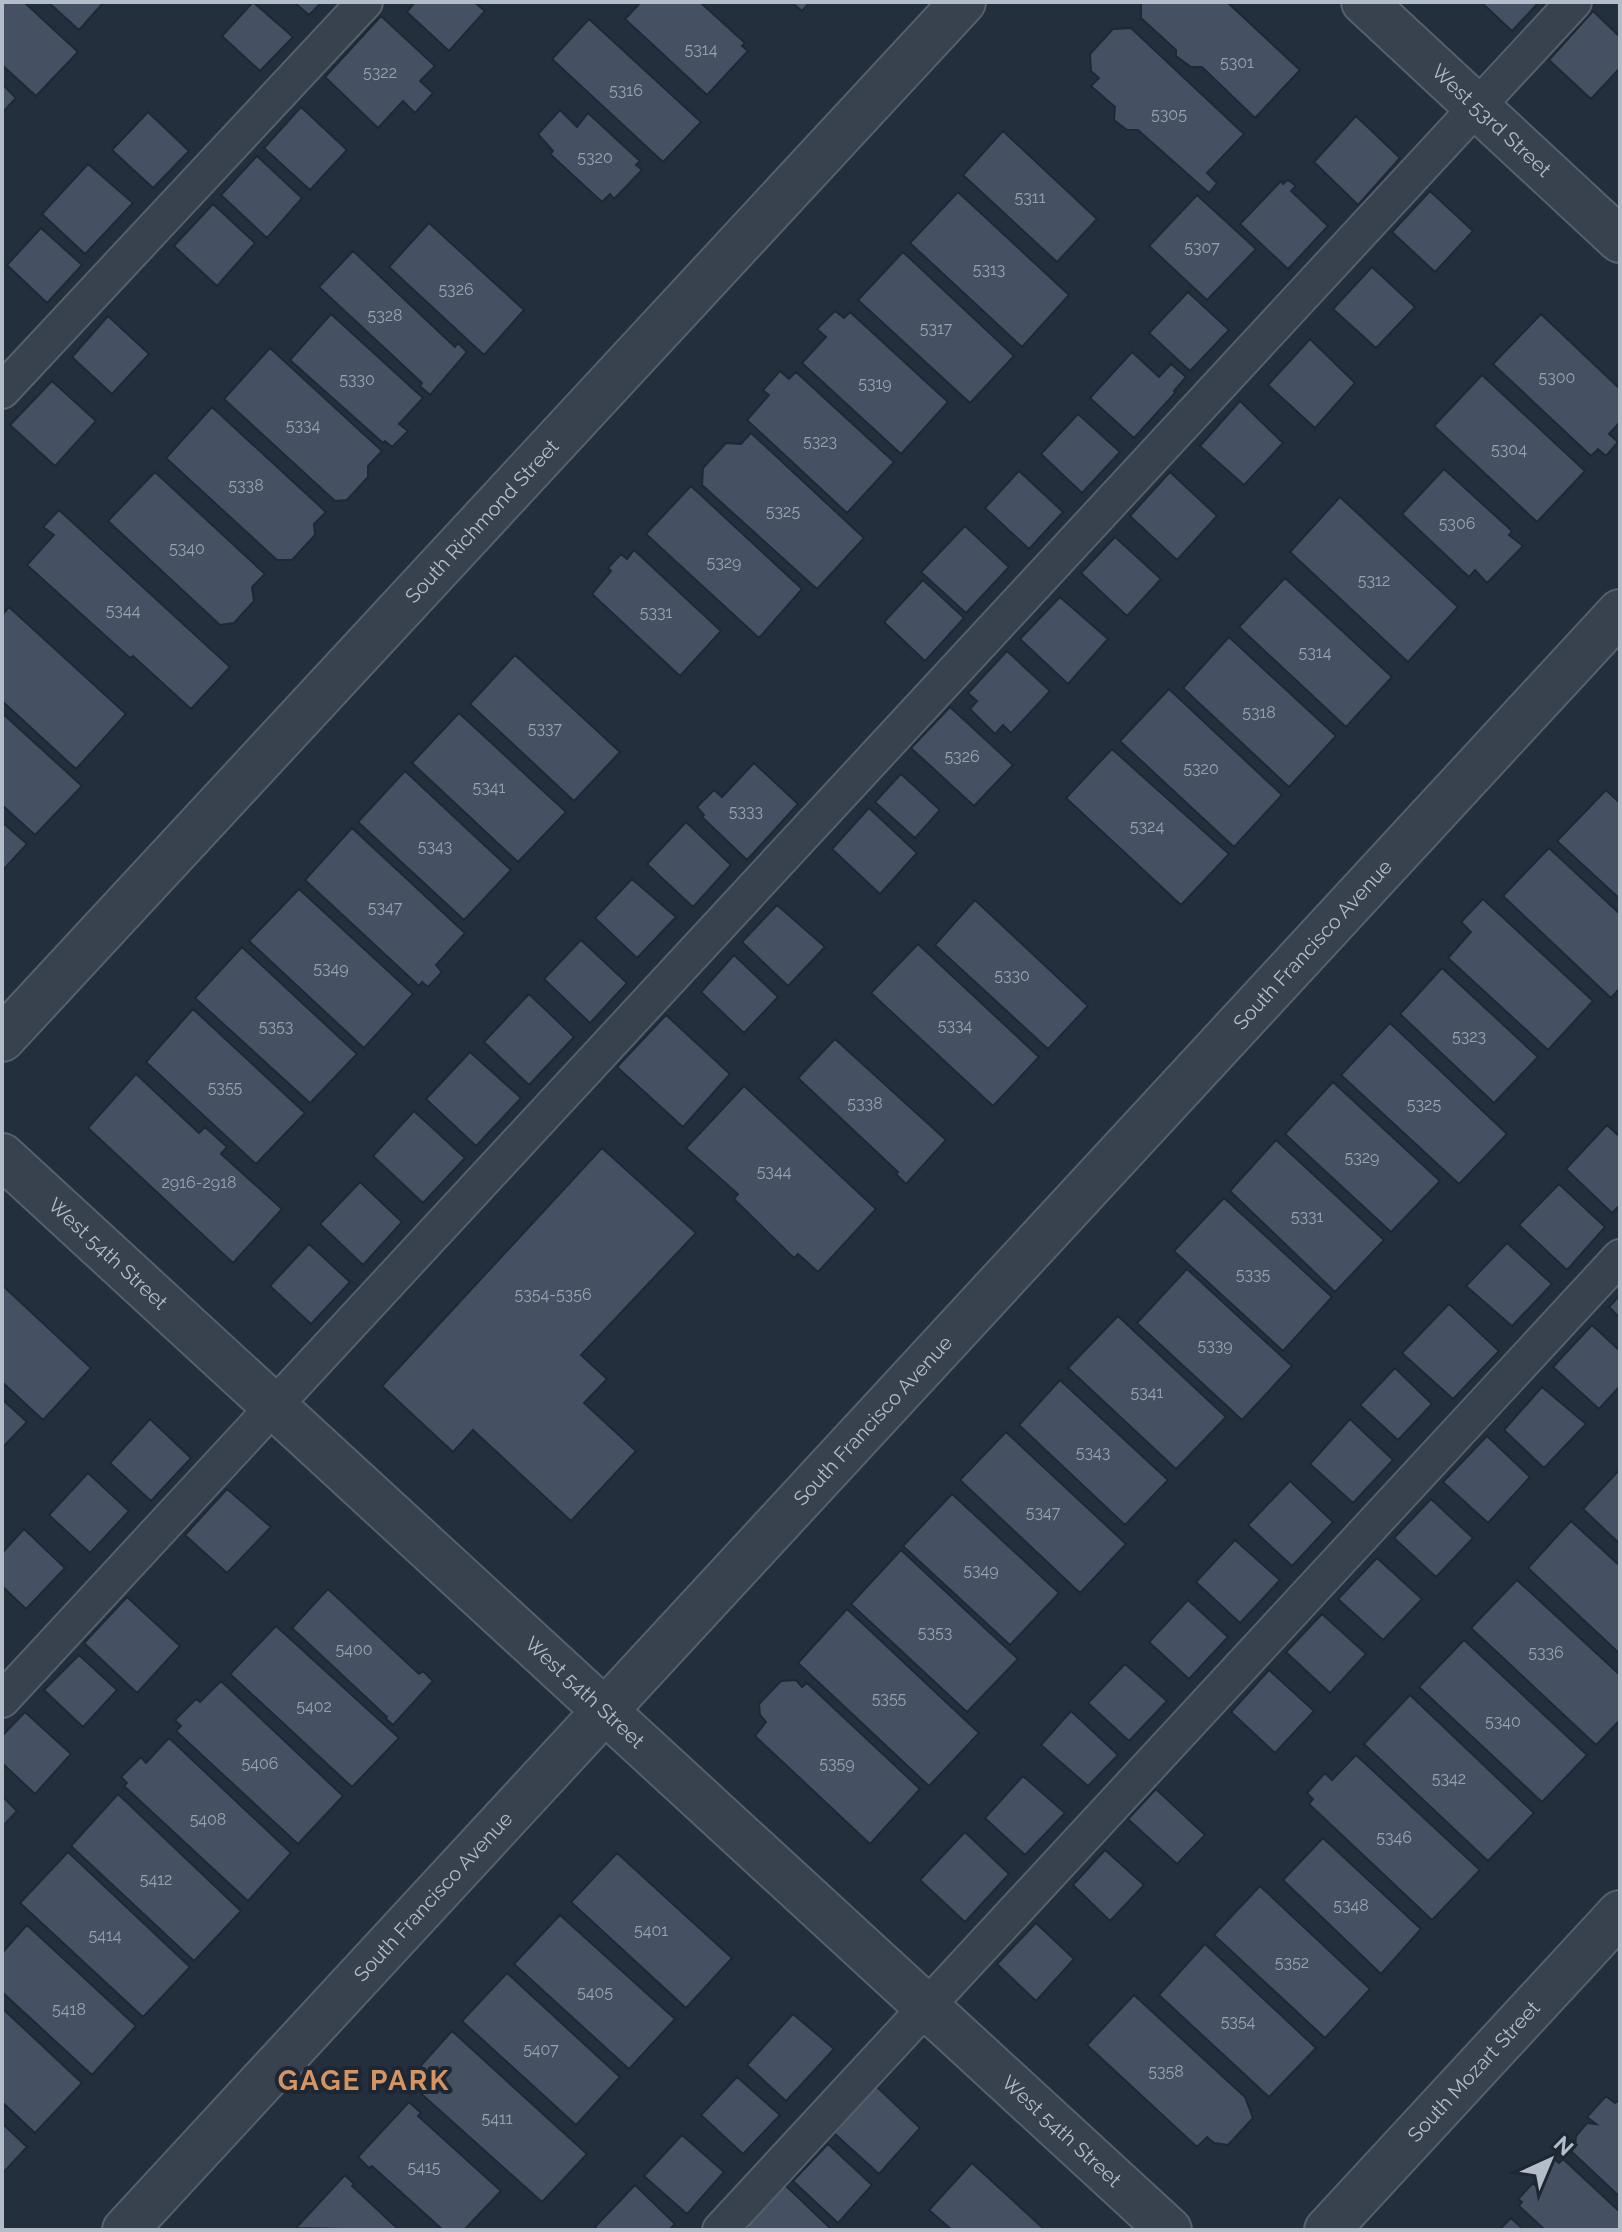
<svg xmlns="http://www.w3.org/2000/svg" width="1622" height="2232" viewBox="0 0 1622 2232" font-family="Raleway,sans-serif">
  <style>
    .building { fill: #455162; stroke: #1f2835; stroke-width: 2 }
    .lines { fill: none; stroke-linecap: round; stroke-linejoin: round }
    .service-casing { stroke: #565f6c; stroke-width: 38 }
    .minor-casing { stroke: #565f6c; stroke-width: 48 }
    .service { stroke: #38414e; stroke-width: 34 }
    .minor { stroke: #38414e; stroke-width: 44 }
    .labels { text-anchor: middle; stroke-width: 8; stroke-linejoin: round; paint-order: stroke }
    .number-label { font-size: 16px; fill: #98a1af }
    .street-label { font-size: 20px; fill: #b4bcc9; stroke: #1d2633 }
    .district-label { font-size: 28px; font-weight: bold; letter-spacing: 2px; fill: #d59563; stroke: #1d2633 }
  </style>
  <rect width="100%" height="100%" fill="#242f3e"/>
  <path class="building" d="M 2,2 L 24,2 L 78,52 L 36,96 L 2,65 Z
    M 48,2 L 104,2 L 79,30 Z
    M 253,2 L 293,37 L 260,71 L 222,36 Z
    M 294,2 L 322,2 L 309,15 Z
    M 415,2 L 474,2 L 485,11 L 449,51 L 407,12 Z
    M 641,2 L 700,2 L 745,43 L 742,46 L 748,51 L 707,95 L 625,19 Z
    M 791,2 L 810,2 L 802,11 Z
    M 1141,2 L 1227,2 L 1300,70 L 1255,118 L 1202,67 L 1191,67 L 1176,56 L 1176,50 L 1141,18 Z
    M 1481,2 L 1539,2 L 1512,31 Z
    M 1593,11 L 1620,37 L 1620,68 L 1591,99 L 1549,60 Z
    M 381,16 L 435,66 L 420,81 L 433,93 L 415,113 L 403,101 L 378,128 L 325,77 Z
    M 589,19 L 701,122 L 663,162 L 552,59 Z
    M 1131,28 L 1244,134 L 1207,173 L 1217,183 L 1209,193 L 1138,130 L 1127,130 L 1114,120 L 1115,107 L 1091,86 L 1099,78 L 1091,71 L 1090,54 L 1113,29 Z
    M 2,84 L 16,98 L 2,113 Z
    M 301,107 L 347,150 L 310,190 L 264,148 Z
    M 560,110 L 577,127 L 588,113 L 640,161 L 636,165 L 642,170 L 614,199 L 610,194 L 602,202 L 550,154 L 553,151 L 538,134 Z
    M 148,112 L 189,151 L 153,188 L 112,150 Z
    M 1356,116 L 1400,158 L 1358,205 L 1314,162 Z
    M 1003,131 L 1097,219 L 1057,262 L 963,175 Z
    M 257,156 L 302,198 L 267,238 L 221,195 Z
    M 88,164 L 133,203 L 85,254 L 42,214 Z
    M 1288,180 L 1296,186 L 1291,191 L 1328,226 L 1288,269 L 1240,224 L 1281,181 L 1283,184 Z
    M 1430,191 L 1473,231 L 1435,272 L 1392,232 Z
    M 958,192 L 1069,295 L 1022,347 L 910,243 Z
    M 1197,195 L 1256,249 L 1207,300 L 1149,246 Z
    M 213,204 L 255,243 L 217,286 L 174,246 Z
    M 429,223 L 524,310 L 484,355 L 389,267 Z
    M 41,228 L 82,265 L 47,303 L 7,265 Z
    M 353,251 L 455,347 L 458,343 L 467,352 L 430,395 L 420,386 L 422,383 L 319,287 Z
    M 903,252 L 1014,356 L 970,403 L 858,300 Z
    M 1372,267 L 1415,307 L 1376,348 L 1333,309 Z
    M 1188,292 L 1229,330 L 1190,371 L 1149,333 Z
    M 835,311 L 844,318 L 850,312 L 948,402 L 901,454 L 802,363 L 826,337 L 817,329 Z
    M 331,314 L 423,398 L 399,424 L 408,431 L 392,447 L 385,441 L 383,443 L 290,360 Z
    M 1541,314 L 1620,389 L 1620,422 L 1609,434 L 1618,442 L 1606,456 L 1598,449 L 1591,456 L 1493,364 Z
    M 108,316 L 149,354 L 112,394 L 72,357 Z
    M 1310,339 L 1355,383 L 1315,428 L 1268,385 Z
    M 270,348 L 382,451 L 368,466 L 368,477 L 347,500 L 335,501 L 224,399 Z
    M 1132,352 L 1159,377 L 1171,364 L 1186,377 L 1174,391 L 1175,393 L 1134,438 L 1090,398 Z
    M 780,371 L 789,379 L 796,372 L 894,462 L 847,513 L 747,420 L 769,395 L 763,390 Z
    M 1482,375 L 1585,471 L 1537,522 L 1434,426 Z
    M 52,381 L 96,421 L 55,466 L 10,425 Z
    M 1240,401 L 1283,443 L 1244,485 L 1200,446 Z
    M 212,407 L 326,512 L 314,524 L 315,535 L 292,560 L 277,560 L 166,458 Z
    M 1078,414 L 1120,452 L 1082,493 L 1041,454 Z
    M 751,433 L 864,538 L 817,589 L 702,485 L 703,468 L 726,443 L 741,444 Z
    M 1444,469 L 1512,531 L 1509,535 L 1523,546 L 1487,583 L 1475,570 L 1469,577 L 1402,514 Z
    M 1019,471 L 1063,512 L 1029,549 L 985,508 Z
    M 155,472 L 265,574 L 252,587 L 254,601 L 234,623 L 220,625 L 108,521 Z
    M 1170,472 L 1217,516 L 1177,560 L 1130,516 Z
    M 691,486 L 802,589 L 759,638 L 646,534 Z
    M 1340,497 L 1458,607 L 1408,662 L 1290,552 Z
    M 59,510 L 230,667 L 191,709 L 133,656 L 130,658 L 27,565 L 54,535 L 43,527 Z
    M 965,526 L 1009,567 L 966,613 L 921,572 Z
    M 1115,537 L 1161,579 L 1127,616 L 1081,573 Z
    M 634,550 L 721,631 L 680,676 L 592,594 L 611,571 L 608,568 L 621,554 L 627,559 Z
    M 1285,578 L 1392,677 L 1346,727 L 1239,627 Z
    M 923,580 L 964,618 L 925,661 L 884,622 Z
    M 1060,597 L 1108,639 L 1068,684 L 1020,639 Z
    M 9,607 L 126,714 L 76,769 L 2,701 L 2,615 Z
    M 1229,637 L 1336,736 L 1289,787 L 1183,688 Z
    M 1007,651 L 1050,691 L 1011,733 L 1003,725 L 995,734 L 970,709 L 977,701 L 968,693 Z
    M 515,655 L 620,752 L 574,801 L 470,704 Z
    M 1169,689 L 1282,795 L 1234,847 L 1120,741 Z
    M 950,707 L 1013,765 L 974,806 L 911,748 Z
    M 2,713 L 82,786 L 35,835 L 2,805 Z
    M 459,713 L 566,812 L 518,862 L 412,763 Z
    M 1112,749 L 1229,854 L 1181,905 L 1066,798 Z
    M 754,763 L 798,804 L 747,860 L 702,817 L 704,815 L 697,807 L 714,790 L 722,797 Z
    M 405,771 L 511,870 L 464,920 L 358,822 Z
    M 901,774 L 940,810 L 915,838 L 875,802 Z
    M 1606,790 L 1620,803 L 1620,899 L 1557,841 Z
    M 869,808 L 917,853 L 880,894 L 832,849 Z
    M 2,822 L 27,844 L 2,871 Z
    M 686,822 L 731,865 L 693,907 L 647,864 Z
    M 352,828 L 465,933 L 436,965 L 442,972 L 428,987 L 422,982 L 419,986 L 305,880 Z
    M 1549,848 L 1620,914 L 1620,988 L 1611,998 L 1503,896 Z
    M 632,879 L 676,917 L 637,958 L 595,918 Z
    M 299,889 L 413,994 L 364,1048 L 249,941 Z
    M 1483,899 L 1593,1001 L 1548,1050 L 1448,958 L 1471,932 L 1461,922 Z
    M 975,900 L 1088,1006 L 1048,1049 L 935,945 Z
    M 777,905 L 825,947 L 788,986 L 742,942 Z
    M 581,940 L 627,983 L 590,1023 L 544,979 Z
    M 918,944 L 1039,1057 L 993,1106 L 871,993 Z
    M 242,947 L 357,1054 L 310,1103 L 195,998 Z
    M 734,955 L 778,997 L 744,1033 L 701,992 Z
    M 1442,968 L 1538,1057 L 1494,1103 L 1400,1014 Z
    M 529,994 L 574,1037 L 529,1085 L 484,1042 Z
    M 193,1009 L 305,1113 L 256,1164 L 146,1062 Z
    M 666,1015 L 730,1074 L 683,1127 L 617,1067 Z
    M 1390,1023 L 1507,1134 L 1459,1184 L 1341,1075 Z
    M 835,1039 L 946,1140 L 906,1184 L 896,1174 L 898,1172 L 798,1078 Z
    M 470,1052 L 521,1098 L 476,1146 L 426,1099 Z
    M 136,1074 L 199,1133 L 205,1127 L 227,1147 L 221,1154 L 282,1209 L 233,1263 L 88,1128 Z
    M 1333,1082 L 1440,1181 L 1391,1232 L 1285,1134 Z
    M 744,1086 L 876,1209 L 818,1272 L 798,1254 L 794,1258 L 734,1199 L 738,1194 L 686,1148 Z
    M 414,1111 L 465,1158 L 423,1203 L 373,1156 Z
    M 1607,1125 L 1620,1137 L 1620,1205 L 1612,1213 L 1566,1169 Z
    M 1276,1140 L 1384,1240 L 1335,1292 L 1230,1191 Z
    M 602,1148 L 696,1233 L 581,1355 L 607,1379 L 584,1403 L 636,1451 L 571,1521 L 473,1430 L 453,1452 L 382,1386 Z
    M 360,1182 L 402,1222 L 363,1265 L 320,1224 Z
    M 1559,1184 L 1605,1227 L 1567,1270 L 1519,1225 Z
    M 1224,1198 L 1332,1297 L 1283,1351 L 1174,1251 Z
    M 1507,1243 L 1552,1284 L 1512,1326 L 1466,1286 Z
    M 309,1244 L 350,1282 L 311,1324 L 270,1286 Z
    M 1187,1269 L 1292,1366 L 1242,1420 L 1137,1323 Z
    M 2,1285 L 91,1368 L 43,1420 L 2,1382 Z
    M 1620,1295 L 1620,1318 L 1609,1307 Z
    M 1449,1304 L 1499,1351 L 1453,1399 L 1402,1353 Z
    M 1118,1316 L 1226,1417 L 1176,1469 L 1068,1368 Z
    M 1592,1325 L 1620,1351 L 1620,1386 L 1599,1409 L 1553,1367 Z
    M 1395,1368 L 1432,1404 L 1398,1440 L 1360,1405 Z
    M 1060,1380 L 1168,1480 L 1125,1525 L 1019,1425 Z
    M 1542,1387 L 1586,1424 L 1544,1468 L 1504,1430 Z
    M 2,1399 L 27,1422 L 2,1448 Z
    M 150,1419 L 191,1458 L 151,1501 L 110,1463 Z
    M 1350,1419 L 1393,1460 L 1353,1503 L 1310,1464 Z
    M 1006,1432 L 1126,1544 L 1080,1593 L 960,1480 Z
    M 1487,1436 L 1530,1477 L 1488,1523 L 1443,1482 Z
    M 1620,1469 L 1620,1544 L 1583,1509 Z
    M 88,1473 L 129,1511 L 90,1553 L 49,1515 Z
    M 1290,1481 L 1333,1522 L 1292,1566 L 1248,1525 Z
    M 227,1489 L 271,1527 L 227,1573 L 185,1535 Z
    M 952,1494 L 1059,1593 L 1010,1645 L 903,1546 Z
    M 1431,1499 L 1473,1538 L 1436,1577 L 1394,1538 Z
    M 1571,1521 L 1620,1566 L 1620,1654 L 1528,1568 Z
    M 24,1529 L 65,1568 L 26,1609 L 2,1586 L 2,1553 Z
    M 1235,1540 L 1280,1580 L 1240,1623 L 1196,1582 Z
    M 901,1550 L 1018,1659 L 967,1712 L 851,1604 Z
    M 1377,1558 L 1422,1599 L 1383,1640 L 1338,1599 Z
    M 1517,1580 L 1620,1675 L 1620,1720 L 1596,1745 L 1471,1628 Z
    M 328,1589 L 419,1674 L 423,1671 L 433,1681 L 393,1725 L 386,1719 L 387,1717 L 292,1628 Z
    M 127,1597 L 180,1646 L 137,1693 L 84,1643 Z
    M 1188,1600 L 1228,1637 L 1189,1679 L 1149,1642 Z
    M 847,1609 L 979,1733 L 929,1786 L 798,1663 Z
    M 1322,1614 L 1366,1654 L 1330,1693 L 1286,1652 Z
    M 276,1626 L 399,1738 L 352,1787 L 230,1674 Z
    M 1464,1640 L 1587,1755 L 1542,1802 L 1419,1687 Z
    M 79,1655 L 117,1690 L 83,1727 L 44,1690 Z
    M 1125,1664 L 1167,1701 L 1129,1741 L 1088,1703 Z
    M 1269,1670 L 1314,1711 L 1275,1753 L 1231,1712 Z
    M 796,1680 L 802,1687 L 807,1683 L 920,1789 L 870,1844 L 755,1736 L 766,1722 L 760,1715 L 759,1704 L 781,1681 Z
    M 221,1681 L 343,1796 L 298,1844 L 176,1731 L 181,1726 L 175,1720 L 196,1699 L 200,1702 Z
    M 1410,1695 L 1534,1813 L 1488,1861 L 1364,1744 Z
    M 1071,1711 L 1118,1755 L 1088,1786 L 1041,1745 Z
    M 25,1712 L 71,1754 L 35,1794 L 2,1763 L 2,1736 Z
    M 169,1738 L 291,1853 L 248,1901 L 124,1786 L 127,1783 L 121,1777 L 141,1757 L 146,1763 Z
    M 1356,1755 L 1480,1870 L 1432,1920 L 1309,1804 L 1313,1799 L 1307,1793 L 1325,1773 L 1332,1780 Z
    M 1023,1776 L 1065,1813 L 1025,1855 L 985,1818 Z
    M 1156,1789 L 1205,1835 L 1177,1864 L 1128,1819 Z
    M 118,1794 L 241,1911 L 194,1961 L 71,1846 Z
    M 2,1796 L 17,1811 L 2,1827 Z
    M 965,1832 L 1009,1874 L 965,1922 L 920,1880 Z
    M 1323,1838 L 1421,1929 L 1381,1974 L 1283,1880 Z
    M 1105,1850 L 1144,1885 L 1110,1921 L 1073,1885 Z
    M 68,1852 L 190,1967 L 143,2017 L 20,1903 Z
    M 617,1853 L 732,1958 L 686,2008 L 571,1902 Z
    M 1260,1886 L 1370,1989 L 1325,2038 L 1214,1935 Z
    M 560,1915 L 675,2019 L 629,2069 L 514,1964 Z
    M 1036,1923 L 1074,1959 L 1036,2001 L 997,1964 Z
    M 27,1925 L 136,2026 L 92,2075 L 2,1992 L 2,1953 Z
    M 1205,1944 L 1316,2048 L 1269,2097 L 1159,1995 Z
    M 507,1973 L 620,2077 L 576,2125 L 462,2021 Z
    M 1134,1995 L 1245,2097 L 1253,2118 L 1228,2145 L 1214,2143 L 1207,2137 L 1197,2147 L 1087,2045 Z
    M 2,2008 L 82,2083 L 35,2133 L 2,2102 Z
    M 793,2014 L 834,2049 L 786,2101 L 747,2065 Z
    M 452,2031 L 587,2154 L 542,2202 L 407,2081 Z
    M 737,2077 L 780,2115 L 743,2154 L 701,2115 Z
    M 876,2086 L 920,2128 L 879,2174 L 834,2133 Z
    M 1606,2096 L 1615,2103 L 1618,2101 L 1620,2102 L 1620,2197 L 1571,2151 L 1575,2147 L 1576,2136 L 1587,2123 L 1596,2124 L 1587,2117 Z
    M 409,2102 L 421,2113 L 418,2116 L 501,2191 L 464,2230 L 443,2230 L 372,2166 L 369,2168 L 358,2157 Z
    M 2,2123 L 27,2147 L 2,2174 Z
    M 682,2135 L 724,2172 L 687,2214 L 644,2176 Z
    M 828,2144 L 872,2185 L 838,2223 L 793,2181 Z
    M 1552,2157 L 1559,2163 L 1563,2159 L 1620,2212 L 1620,2230 L 1545,2230 L 1519,2206 L 1522,2202 L 1518,2199 L 1533,2183 L 1536,2186 L 1541,2181 L 1535,2176 Z
    M 972,2163 L 1045,2230 L 952,2230 L 929,2210 Z
    M 345,2175 L 354,2184 L 352,2186 L 399,2230 L 296,2228 Z
    M 784,2184 L 830,2228 L 828,2230 L 751,2230 L 746,2226 Z
    M 635,2185 L 675,2224 L 669,2230 L 598,2230 L 595,2227 Z
    M 1511,2218 L 1524,2230 L 1499,2230 Z"/>
  <g class="lines">
    <g class="service-casing">
      <path id="service" d="M 2,391 L 365,2
        M 2,1700 L 1574,2
        M 720,2230 L 1620,1257"/>
    </g>
    <g class="minor-casing">
      <g id="minor">
        <path id="s1" d="M 1364,2 L 1620,240"/>
        <path id="s2" d="M 2,1039 L 963,2"/>
        <path id="s3" d="M 2,1156 L 1169,2230"/>
        <path id="s4" d="M 125,2230 L 1620,612"/>
        <path id="s5" d="M 1327,2230 L 1620,1913"/>
      </g>
    </g>
    <use href="#service" class="service"/>
    <use href="#minor" class="minor"/>
  </g>
  <g class="labels">
    <g class="number-label">
      <text x="701" y="55">5314</text>
      <text x="1237" y="68">5301</text>
      <text x="380" y="78">5322</text>
      <text x="626" y="96">5316</text>
      <text x="1169" y="120">5305</text>
      <text x="595" y="163">5320</text>
      <text x="1030" y="203">5311</text>
      <text x="1202" y="253">5307</text>
      <text x="989" y="275">5313</text>
      <text x="456" y="295">5326</text>
      <text x="385" y="321">5328</text>
      <text x="936" y="334">5317</text>
      <text x="1557" y="383">5300</text>
      <text x="357" y="385">5330</text>
      <text x="875" y="389">5319</text>
      <text x="303" y="431">5334</text>
      <text x="820" y="447">5323</text>
      <text x="1509" y="455">5304</text>
      <text x="246" y="491">5338</text>
      <text x="783" y="517">5325</text>
      <text x="1457" y="529">5306</text>
      <text x="187" y="554">5340</text>
      <text x="724" y="568">5329</text>
      <text x="1374" y="586">5312</text>
      <text x="123" y="616">5344</text>
      <text x="656" y="618">5331</text>
      <text x="1315" y="658">5314</text>
      <text x="1259" y="718">5318</text>
      <text x="545" y="734">5337</text>
      <text x="962" y="762">5326</text>
      <text x="1201" y="774">5320</text>
      <text x="489" y="793">5341</text>
      <text x="746" y="817">5333</text>
      <text x="1147" y="832">5324</text>
      <text x="435" y="852">5343</text>
      <text x="385" y="913">5347</text>
      <text x="331" y="974">5349</text>
      <text x="1012" y="981">5330</text>
      <text x="955" y="1031">5334</text>
      <text x="276" y="1032">5353</text>
      <text x="1469" y="1042">5323</text>
      <text x="225" y="1093">5355</text>
      <text x="865" y="1109">5338</text>
      <text x="1424" y="1110">5325</text>
      <text x="1362" y="1163">5329</text>
      <text x="774" y="1177">5344</text>
      <text x="199" y="1188">2916-2918</text>
      <text x="1307" y="1222">5331</text>
      <text x="1253" y="1280">5335</text>
      <text x="553" y="1300">5354-5356</text>
      <text x="1215" y="1351">5339</text>
      <text x="1147" y="1398">5341</text>
      <text x="1093" y="1458">5343</text>
      <text x="1043" y="1518">5347</text>
      <text x="981" y="1576">5349</text>
      <text x="935" y="1638">5353</text>
      <text x="354" y="1655">5400</text>
      <text x="1546" y="1658">5336</text>
      <text x="889" y="1704">5355</text>
      <text x="314" y="1712">5402</text>
      <text x="1503" y="1727">5340</text>
      <text x="260" y="1769">5406</text>
      <text x="837" y="1769">5359</text>
      <text x="1449" y="1784">5342</text>
      <text x="208" y="1825">5408</text>
      <text x="1394" y="1843">5346</text>
      <text x="156" y="1885">5412</text>
      <text x="1351" y="1911">5348</text>
      <text x="651" y="1936">5401</text>
      <text x="105" y="1941">5414</text>
      <text x="1292" y="1968">5352</text>
      <text x="595" y="1998">5405</text>
      <text x="69" y="2015">5418</text>
      <text x="1238" y="2027">5354</text>
      <text x="541" y="2055">5407</text>
      <text x="1166" y="2077">5358</text>
      <text x="497" y="2124">5411</text>
      <text x="424" y="2173">5415</text>
    </g>
    <g class="street-label">
      <text dy="7" stroke="none"><textPath href="#s1" startOffset="174">West 53rd Street</textPath></text>
      <text dy="7" stroke="none"><textPath href="#s2" startOffset="706">South Richmond Street</textPath></text>
      <text dy="7" stroke="none"><textPath href="#s4" startOffset="1750">South Francisco Avenue</textPath></text>
      <text dy="7" stroke="none"><textPath href="#s3" startOffset="144">West 54th Street</textPath></text>
      <text dy="7" stroke="none"><textPath href="#s4" startOffset="1102">South Francisco Avenue</textPath></text>
      <text dy="7" stroke="none"><textPath href="#s3" startOffset="792">West 54th Street</textPath></text>
      <text dy="7" stroke="none"><textPath href="#s4" startOffset="454">South Francisco Avenue</textPath></text>
      <text dy="7" stroke="none"><textPath href="#s5" startOffset="216">South Mozart Street</textPath></text>
      <text dy="7" stroke="none"><textPath href="#s3" startOffset="1440">West 54th Street</textPath></text>
    </g>
    <g class="district-label">
      <text x="364" y="2090">GAGE PARK</text>
    </g>
  </g>
  <rect width="1622" height="2232" fill="none" stroke="#b4bcc9" stroke-width="8"/>
  <g transform="translate(1550 2160) rotate(44)" stroke="#1d2633" stroke-width="6" paint-order="stroke">
  <path d="M0-6L14 30L0 20L-14 30Z" fill="#b4bcc9"/>
  <text y="-12" font-size="22" font-weight="bold" text-anchor="middle" fill="#b4bcc9">N</text>
  </g>
</svg>
